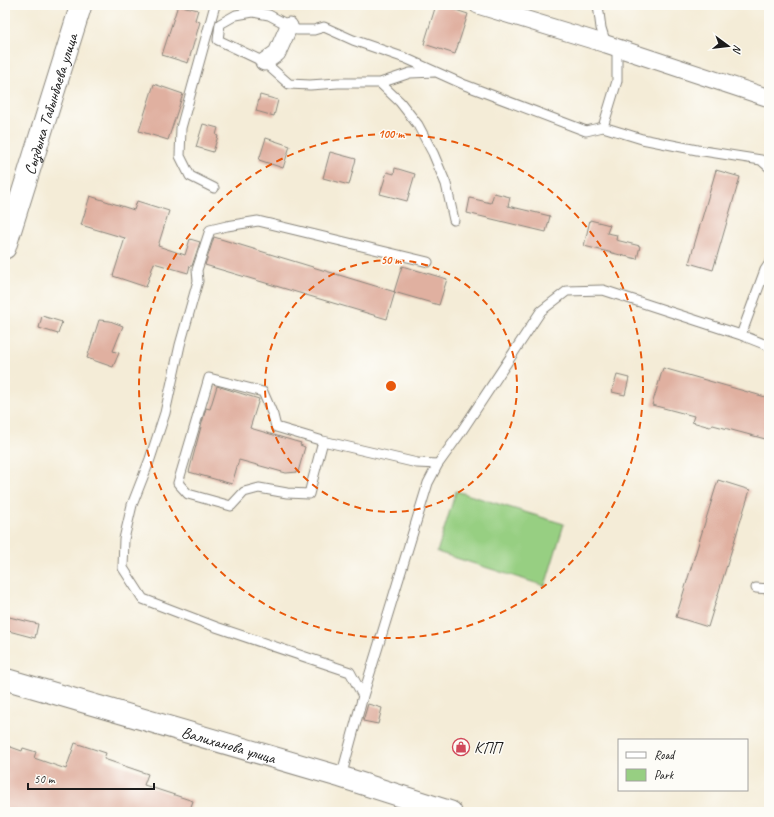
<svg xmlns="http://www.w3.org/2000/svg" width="774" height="817" viewBox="0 0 774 817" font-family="Caveat,sans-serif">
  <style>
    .green { fill: #97cf82; stroke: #5a764f }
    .building { fill: #e0b0a0 }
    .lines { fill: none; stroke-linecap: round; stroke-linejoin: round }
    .service-casing { stroke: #88847a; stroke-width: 11 }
    .minor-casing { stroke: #88847a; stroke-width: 19 }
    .tertiary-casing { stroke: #88847a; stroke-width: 23 }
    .service { stroke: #fff; stroke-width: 9 }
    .minor { stroke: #fff; stroke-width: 17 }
    .tertiary { stroke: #fff; stroke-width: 21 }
    .ring { fill: none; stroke: #e8590c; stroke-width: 2; stroke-dasharray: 7 5 }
    .labels { text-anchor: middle; stroke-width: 3; stroke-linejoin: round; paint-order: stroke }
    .street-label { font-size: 16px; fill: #1c1c1c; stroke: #fdfcf7 }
    .poi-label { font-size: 16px; fill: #1c1c1c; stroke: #fdfcf7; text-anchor: start }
    .centre { fill: #e8590c; stroke: #fdfcf7; stroke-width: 2 }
    .ring-label { font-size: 12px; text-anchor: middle; font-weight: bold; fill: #e8590c; stroke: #fdfcf7; stroke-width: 3; stroke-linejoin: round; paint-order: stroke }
  </style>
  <rect width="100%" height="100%" fill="#fdfcf7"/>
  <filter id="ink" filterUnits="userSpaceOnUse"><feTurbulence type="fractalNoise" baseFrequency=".025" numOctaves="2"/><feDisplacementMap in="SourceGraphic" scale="8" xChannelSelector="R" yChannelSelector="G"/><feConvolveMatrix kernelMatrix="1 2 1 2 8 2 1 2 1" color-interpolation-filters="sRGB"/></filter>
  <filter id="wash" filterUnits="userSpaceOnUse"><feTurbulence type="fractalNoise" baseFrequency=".012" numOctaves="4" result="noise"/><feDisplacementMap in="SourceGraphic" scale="16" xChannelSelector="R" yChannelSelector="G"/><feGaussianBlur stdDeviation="0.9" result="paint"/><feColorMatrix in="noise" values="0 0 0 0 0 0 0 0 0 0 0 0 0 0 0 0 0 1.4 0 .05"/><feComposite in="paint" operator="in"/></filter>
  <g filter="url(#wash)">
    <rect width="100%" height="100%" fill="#f4ecd7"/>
    <path class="green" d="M 456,491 L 564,524 L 545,586 L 437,552 Z"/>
    <g id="blocks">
      <path class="building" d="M 178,5 L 198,10 L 195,20 L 200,22 L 188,63 L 162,55 Z
        M 436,5 L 440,5 L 468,14 L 455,54 L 424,44 Z
        M 154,84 L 183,94 L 168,140 L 139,131 Z
        M 260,95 L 278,100 L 274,116 L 256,111 Z
        M 203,124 L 218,128 L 216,135 L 218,136 L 213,152 L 196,147 Z
        M 266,138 L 290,146 L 283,168 L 259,160 Z
        M 330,152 L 356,159 L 349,185 L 323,178 Z
        M 395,168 L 415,174 L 407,201 L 380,194 L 387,172 L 394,174 Z
        M 716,170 L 740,177 L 713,270 L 689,263 Z
        M 494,193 L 510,197 L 508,206 L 550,216 L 546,232 L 467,213 L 470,198 L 491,203 Z
        M 90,196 L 134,210 L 137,201 L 169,211 L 158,246 L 185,255 L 190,239 L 200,242 L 192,266 L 190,266 L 188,273 L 154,263 L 146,287 L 113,276 L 125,238 L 81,225 Z
        M 590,220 L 610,225 L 607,233 L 617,235 L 616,240 L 640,246 L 637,259 L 584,246 Z
        M 214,237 L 395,292 L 387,319 L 205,265 Z
        M 402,266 L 447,279 L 439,305 L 394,292 Z
        M 42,316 L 62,322 L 58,334 L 39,328 Z
        M 99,320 L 110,321 L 123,326 L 113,351 L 119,353 L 113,367 L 87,358 Z
        M 663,368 L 769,398 L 769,440 L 713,425 L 710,427 L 692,422 L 694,416 L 652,405 Z
        M 617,375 L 629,378 L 625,395 L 612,392 Z
        M 217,386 L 259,399 L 250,428 L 301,443 L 300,445 L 305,447 L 298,472 L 286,473 L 239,460 L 232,484 L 189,472 L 206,408 L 210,409 Z
        M 718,480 L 750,490 L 708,627 L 676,617 Z
        M 5,616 L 38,624 L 35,638 L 5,630 Z
        M 368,704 L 382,708 L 378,724 L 363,721 Z
        M 75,743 L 106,753 L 104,759 L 148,774 L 144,785 L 193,801 L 189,812 L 5,812 L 5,745 L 22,751 L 23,748 L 36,752 L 34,758 L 66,769 Z"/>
    </g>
  </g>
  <g filter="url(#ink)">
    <use href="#blocks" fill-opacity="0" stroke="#88847a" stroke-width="1"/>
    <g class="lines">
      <g class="service-casing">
        <path id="service" d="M 598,5 L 601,28 L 606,44
          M 617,48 L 617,81 L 603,127 L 642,139 L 697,150 L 761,160 L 769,167
          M 435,72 L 410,73 L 380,83 L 338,83 L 310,85 L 289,84 L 264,62 L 218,40 L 220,24 L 236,15 L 253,12 L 269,15 L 297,30 L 314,30 L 324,27 L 353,40 L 405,58 L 465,85 L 586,131 L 603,127
          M 380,83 L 400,102 L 418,125 L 433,153 L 446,184 L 454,220
          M 214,188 L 190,176 L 180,156 L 181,128 L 215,5
          M 741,335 L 769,346
          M 323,441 L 309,494 L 287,493 L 259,488 L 244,492 L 231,506 L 188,494 L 178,483 L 209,378 L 263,392 L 273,415 L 276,427 L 323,441 L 417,463 L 438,464
          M 756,588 L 769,589
          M 363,696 L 428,483 L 438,464 L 461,432 L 541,311 L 567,291 L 603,290 L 741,335 L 765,270 L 769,264
          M 341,777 L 363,696 L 350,672 L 216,627 L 143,599 L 123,568 L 124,539 L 132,505 L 150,459 L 165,413 L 180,345 L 198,281 L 197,270 L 210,230 L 227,226 L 258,221 L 428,262"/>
      </g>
      <g class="minor-casing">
        <path id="minor" d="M 478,5 L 606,44 L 769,98
          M 264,62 L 277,53 L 289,26"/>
      </g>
      <g class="tertiary-casing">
        <g id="tertiary">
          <path id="s1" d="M 5,248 L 81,5"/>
          <path id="s2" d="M 5,679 L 341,777 L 451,812"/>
        </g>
      </g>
      <use href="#service" class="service"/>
      <use href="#minor" class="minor"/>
      <use href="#tertiary" class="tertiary"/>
    </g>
  </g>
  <g class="ring">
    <circle cx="391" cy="386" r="126"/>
    <circle cx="391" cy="386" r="252"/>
  </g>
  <defs>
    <g id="shop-ring" transform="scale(0.9)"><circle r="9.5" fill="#fdfcf7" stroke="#d1495b" stroke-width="1.5"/><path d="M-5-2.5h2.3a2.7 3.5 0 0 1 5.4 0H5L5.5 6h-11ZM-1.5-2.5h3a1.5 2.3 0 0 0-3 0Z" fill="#d1495b"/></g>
  </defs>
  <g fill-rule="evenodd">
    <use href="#shop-ring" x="461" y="747"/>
  </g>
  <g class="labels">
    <g class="street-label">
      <text dy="6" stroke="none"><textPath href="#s1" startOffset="151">Сыздыка Табынбаева улица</textPath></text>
      <text dy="6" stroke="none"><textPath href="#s2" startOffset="233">Валиханова улица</textPath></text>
    </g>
    <g class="poi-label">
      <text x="474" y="753">КПП</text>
    </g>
  </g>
  <circle cx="391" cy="386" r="6" class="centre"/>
  <g class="ring-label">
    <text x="391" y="138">100 m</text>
    <text x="391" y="264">50 m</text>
  </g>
  <rect width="774" height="817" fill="none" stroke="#fdfcf7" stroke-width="20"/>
  <rect x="618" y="739" width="130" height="52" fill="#fdfcf7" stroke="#a3a29f"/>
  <rect x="626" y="752" width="20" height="6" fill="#ffffff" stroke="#a3a29f"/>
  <text x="654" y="759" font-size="12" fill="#1c1c1c">Road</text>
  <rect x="626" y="769" width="20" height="12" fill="#97cf82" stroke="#a3a29f"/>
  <text x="654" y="779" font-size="12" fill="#1c1c1c">Park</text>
  <g transform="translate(728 46) rotate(105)" stroke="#fdfcf7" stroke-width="3" paint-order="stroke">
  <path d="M0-3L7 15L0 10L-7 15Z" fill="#1c1c1c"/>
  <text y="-6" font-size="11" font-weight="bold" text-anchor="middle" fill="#1c1c1c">N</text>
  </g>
  <path d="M28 783v6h126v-6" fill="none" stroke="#1c1c1c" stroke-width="2"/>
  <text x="34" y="783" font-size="12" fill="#1c1c1c" stroke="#fdfcf7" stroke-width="3" paint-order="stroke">50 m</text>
</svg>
